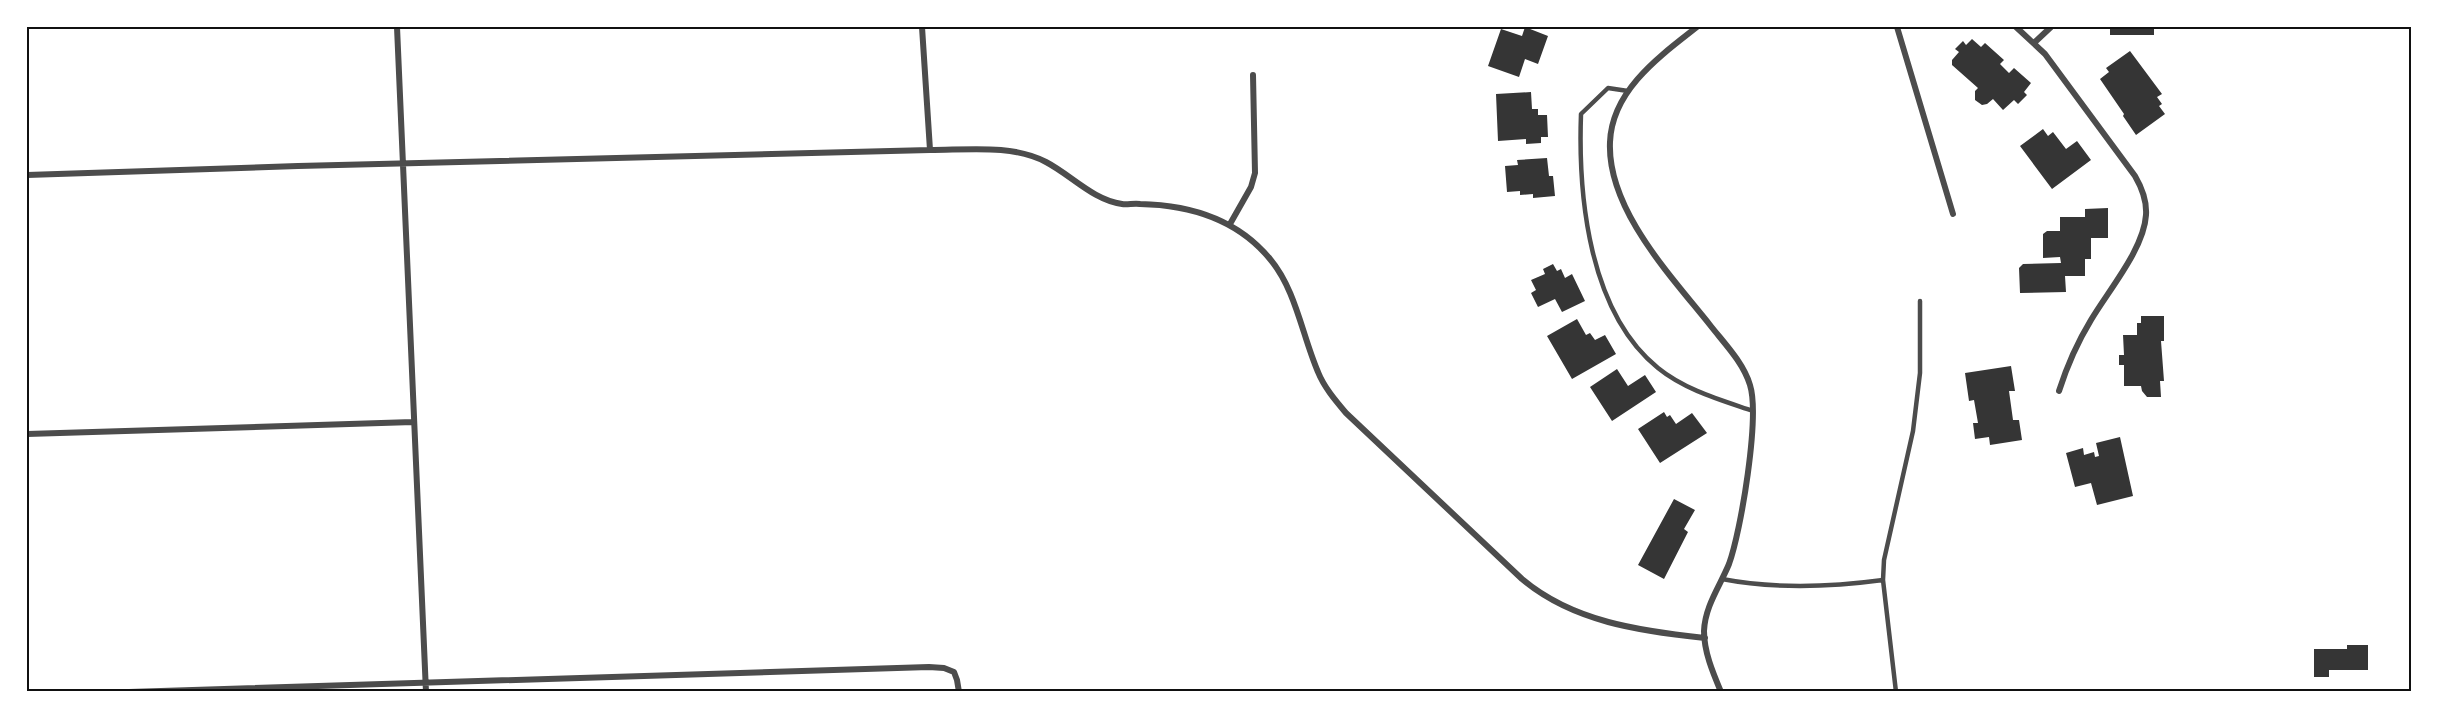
<svg xmlns="http://www.w3.org/2000/svg" width="2438" height="719" viewBox="0 0 2438 719" font-family="'Noto Sans',sans-serif">
  <style>
    .building { fill: #353535 }
    .lines { fill: none; stroke-linecap: round; stroke-linejoin: round }
    .service { stroke: #4c4c4c; stroke-width: 4.5 }
    .minor { stroke: #4c4c4c; stroke-width: 6 }
    .neatline { fill: none; stroke: #111; stroke-width: 2 }
  </style>
  <rect width="100%" height="100%" fill="#fff"/>
  <path class="building" d="M 1525,27 L 1548,36 L 1538,64 L 1525,59 L 1519,77 L 1488,66 L 1501,29 L 1522,36 Z
    M 2110,27 L 2154,27 L 2154,35 L 2110,35 Z
    M 1972,39 L 1981,47 L 1985,43 L 2004,60 L 2000,64 L 2009,73 L 2014,68 L 2031,83 L 2024,92 L 2027,95 L 2018,104 L 2014,100 L 2003,110 L 1993,99 L 1987,104 L 1982,105 L 1975,100 L 1975,91 L 1978,88 L 1952,65 L 1952,60 L 1959,52 L 1955,49 L 1963,41 L 1966,45 Z
    M 2130,51 L 2162,94 L 2157,97 L 2162,104 L 2159,106 L 2165,114 L 2136,135 L 2123,116 L 2124,114 L 2100,79 L 2109,72 L 2106,68 Z
    M 1531,92 L 1532,109 L 1538,109 L 1538,115 L 1547,115 L 1548,137 L 1541,137 L 1541,143 L 1526,144 L 1526,139 L 1498,141 L 1496,94 Z
    M 2043,129 L 2048,136 L 2053,132 L 2066,149 L 2077,141 L 2091,160 L 2052,189 L 2020,146 Z
    M 1547,158 L 1549,176 L 1553,176 L 1555,196 L 1533,198 L 1533,194 L 1520,195 L 1520,191 L 1507,192 L 1505,166 L 1518,165 L 1517,160 Z
    M 2108,208 L 2108,238 L 2091,238 L 2091,259 L 2085,259 L 2085,276 L 2065,276 L 2066,292 L 2020,293 L 2019,268 L 2023,264 L 2061,263 L 2060,257 L 2043,258 L 2043,234 L 2047,231 L 2060,231 L 2060,217 L 2085,217 L 2085,209 Z
    M 1553,264 L 1557,271 L 1561,269 L 1565,278 L 1572,274 L 1585,301 L 1562,312 L 1555,299 L 1538,307 L 1531,293 L 1536,290 L 1531,280 L 1545,274 L 1543,269 Z
    M 2141,316 L 2164,316 L 2164,341 L 2161,341 L 2164,381 L 2160,381 L 2161,397 L 2147,397 L 2142,391 L 2141,386 L 2124,386 L 2124,365 L 2119,365 L 2119,355 L 2124,355 L 2123,335 L 2137,335 L 2137,323 L 2141,323 Z
    M 1577,319 L 1586,335 L 1590,333 L 1595,340 L 1605,335 L 1616,354 L 1572,379 L 1547,336 Z
    M 2011,366 L 2015,391 L 2009,391 L 2013,420 L 2019,420 L 2022,440 L 1990,445 L 1989,437 L 1975,439 L 1973,423 L 1978,423 L 1974,400 L 1969,401 L 1965,373 Z
    M 1617,369 L 1628,386 L 1645,375 L 1656,392 L 1612,421 L 1590,387 Z
    M 1664,412 L 1667,417 L 1670,415 L 1676,424 L 1692,413 L 1707,433 L 1660,463 L 1638,429 Z
    M 2120,437 L 2133,496 L 2097,505 L 2091,483 L 2075,487 L 2066,453 L 2083,448 L 2084,455 L 2094,452 L 2095,457 L 2099,456 L 2096,443 Z
    M 1674,499 L 1695,510 L 1684,529 L 1688,532 L 1664,579 L 1638,565 Z
    M 2347,645 L 2368,645 L 2368,670 L 2329,670 L 2329,677 L 2314,677 L 2314,649 L 2347,649 Z"/>
  <g class="lines">
    <path class="service" d="M 1628,91 L 1608,88 L 1581,114 C 1578,197 1589,312 1658,368 C 1685,390 1721,400 1753,411
      M 1722,579 C 1774,589 1831,587 1883,580
      M 1896,692 L 1883,580 L 1884,560 L 1913,431 L 1920,373 L 1920,301"/>
    <path class="minor" d="M 397,27 L 426,692
      M 922,27 L 930,150
      M 1697,27 C 1660,56 1612,90 1610,142 C 1607,209 1671,276 1710,325 C 1724,343 1743,362 1750,385 C 1760,417 1741,531 1729,564 C 1720,586 1705,606 1704,631 C 1704,652 1713,673 1721,692
      M 1897,27 L 1953,214
      M 2016,27 L 2045,54 L 2135,176 C 2142,188 2147,200 2146,215 C 2144,249 2108,291 2091,320 C 2077,343 2067,366 2059,391
      M 2035,42 L 2051,27
      M 27,175 L 298,166 L 930,150 C 967,150 1012,144 1046,162 C 1071,175 1093,200 1122,204 C 1127,205 1134,203 1140,204 C 1190,205 1237,219 1270,259 C 1296,290 1302,335 1318,372 C 1324,387 1335,400 1346,413 L 1522,579 C 1573,622 1640,631 1705,638
      M 1230,224 L 1251,187 L 1255,173 L 1253,75
      M 27,434 L 413,422
      M 129,692 L 929,667 L 944,668 L 954,672 L 957,680 L 959,692"/>
  </g>
  <rect width="2438" height="719" fill="none" stroke="#ffffff" stroke-width="57"/>
  <rect x="28" y="28" width="2382" height="662" class="neatline"/>
</svg>
